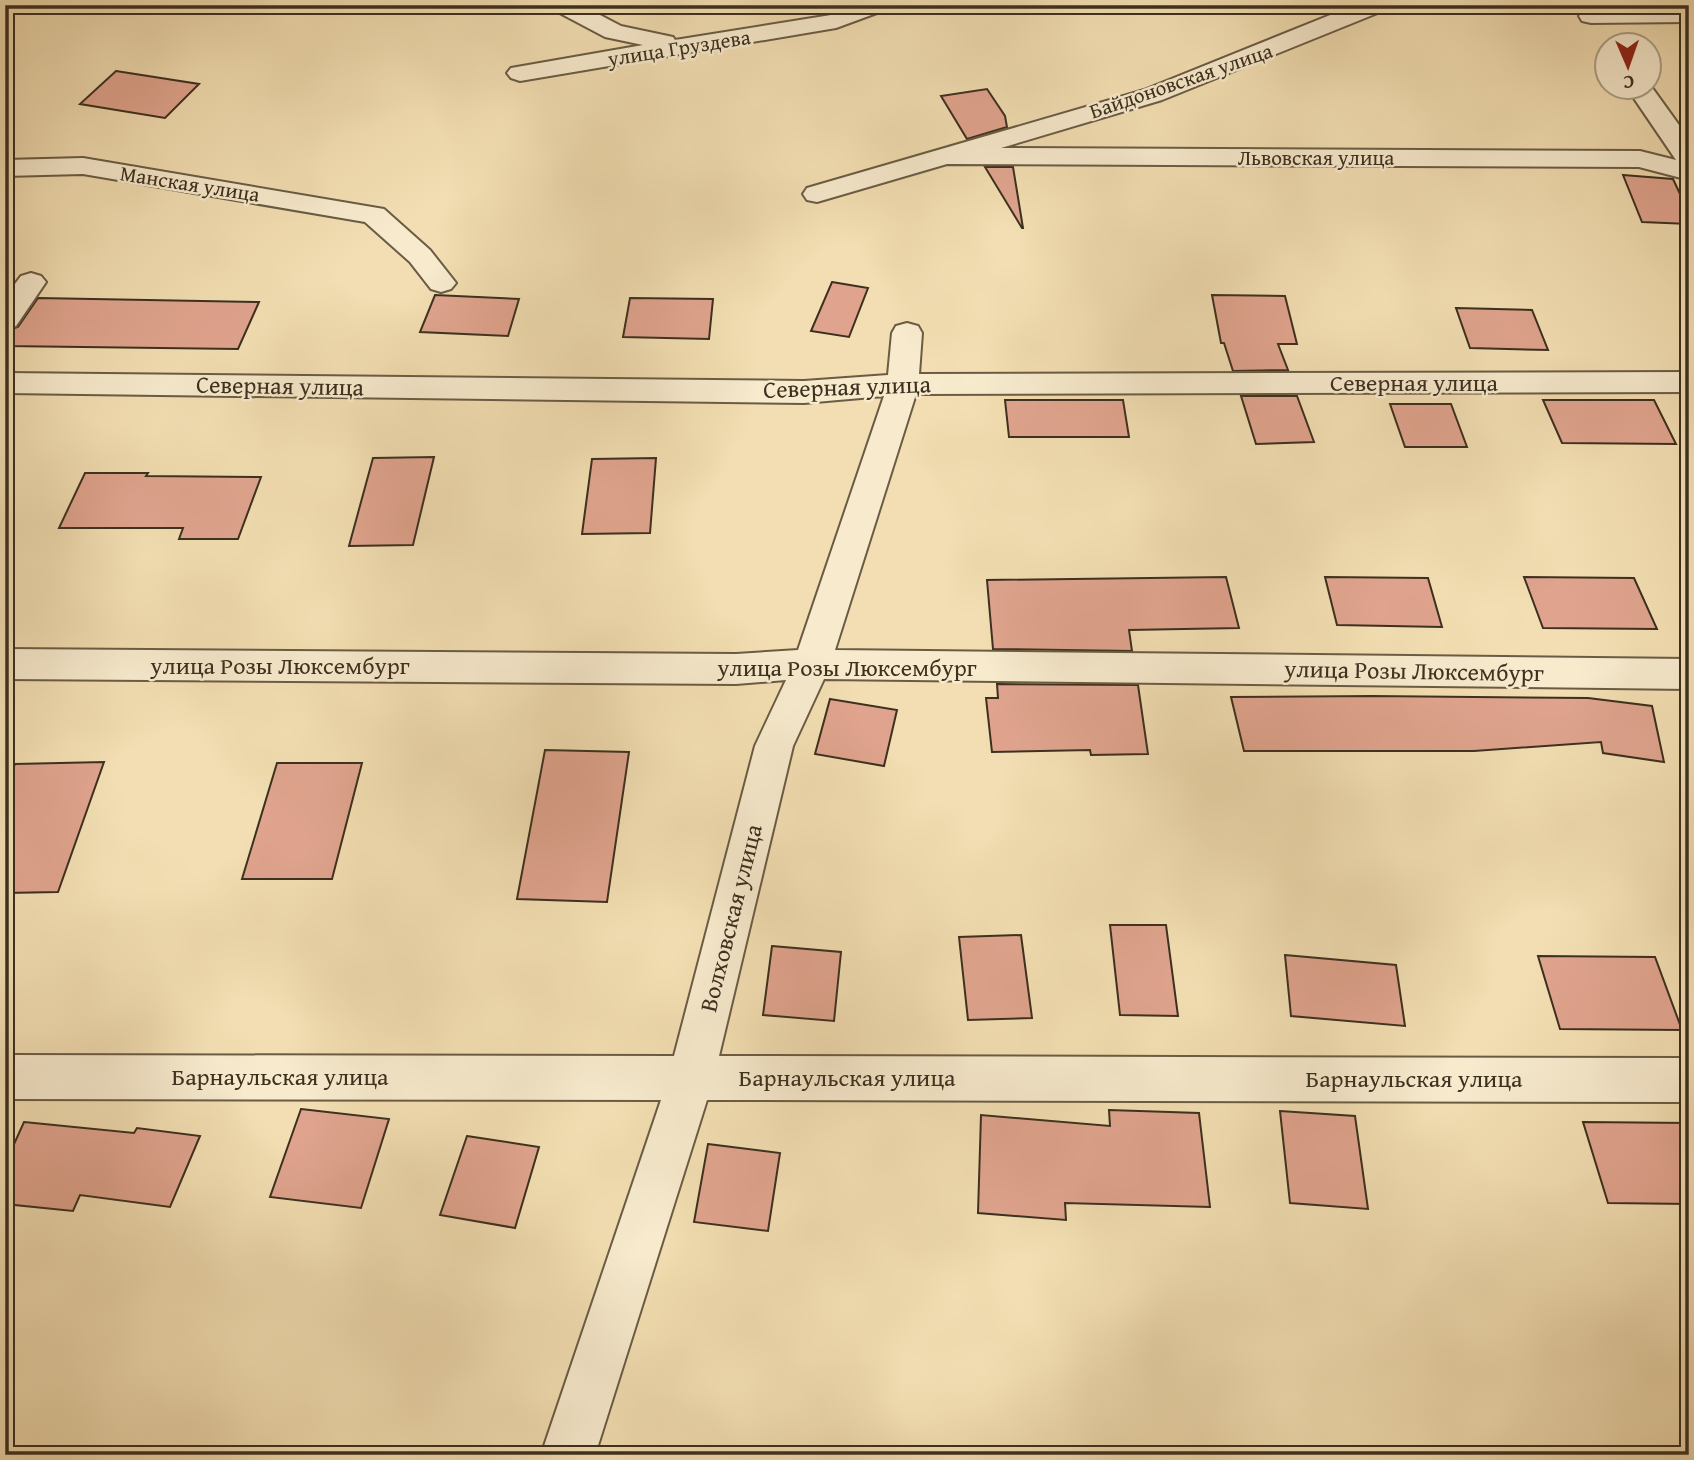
<svg xmlns="http://www.w3.org/2000/svg" width="1694" height="1460" viewBox="0 0 1694 1460" font-family="'Gentium Book Plus',serif">
  <style>
    .building { fill: #e0a48e; stroke: #3c301f; stroke-width: 2 }
    .lines { fill: none; stroke-linecap: round; stroke-linejoin: round }
    .minor-casing { stroke: #6a5c44; stroke-width: 4 }
    .minor { fill: #f7eacd; fill-rule: evenodd }
    .labels { text-anchor: middle; stroke-width: 5; stroke-linejoin: round; paint-order: stroke }
    .far-street-label { font-size: 21px; fill: #3c301f; stroke: #f7eacd }
    .street-label { font-size: 24px; fill: #3c301f; stroke: #f7eacd }
  </style>
  <rect width="100%" height="100%" fill="#f2deb2"/>
  <filter id="stains"><feTurbulence type="fractalNoise" baseFrequency=".00286" numOctaves="4"/><feColorMatrix values="0 0 0 0 .2 0 0 0 0 .09 0 0 0 0 .02 0 0 0 .5 -.17"/></filter>
  <radialGradient id="worn" r=".72"><stop offset=".6" stop-color="#630" stop-opacity="0"/><stop offset="1" stop-color="#630" stop-opacity=".3"/></radialGradient>
  <path class="building" d="M 116,71 L 199,84 L 165,118 L 80,104 Z
    M 987,89 L 1005,116 L 1007,127 L 967,139 L 941,96 Z
    M 985,167 L 1013,167 L 1023,228 L 1022,228 Z
    M 1623,175 L 1673,179 L 1689,213 L 1689,224 L 1642,222 Z
    M 832,282 L 868,288 L 849,337 L 811,331 Z
    M 435,295 L 519,299 L 508,336 L 420,332 Z
    M 1212,295 L 1285,296 L 1297,344 L 1278,344 L 1288,370 L 1233,371 L 1224,343 L 1221,343 Z
    M 38,298 L 259,302 L 238,349 L 5,346 L 5,331 L 18,327 Z
    M 630,298 L 713,299 L 709,339 L 623,337 Z
    M 1456,308 L 1532,310 L 1548,350 L 1470,348 Z
    M 1241,396 L 1297,396 L 1314,442 L 1256,444 Z
    M 1005,400 L 1123,400 L 1129,437 L 1009,437 Z
    M 1543,400 L 1654,400 L 1676,444 L 1562,443 Z
    M 1390,404 L 1451,404 L 1467,447 L 1405,447 Z
    M 434,457 L 413,545 L 349,546 L 373,458 Z
    M 656,458 L 650,533 L 582,534 L 592,459 Z
    M 85,473 L 148,473 L 146,476 L 261,477 L 238,539 L 179,539 L 183,528 L 59,528 Z
    M 1226,577 L 1239,628 L 1129,630 L 1132,651 L 993,649 L 987,580 Z
    M 1325,577 L 1428,578 L 1442,627 L 1337,625 Z
    M 1524,577 L 1634,578 L 1657,629 L 1543,628 Z
    M 997,684 L 1138,685 L 1148,754 L 1091,755 L 1090,750 L 992,752 L 986,698 L 998,698 Z
    M 1372,696 L 1588,698 L 1652,706 L 1664,762 L 1603,753 L 1601,742 L 1474,751 L 1244,751 L 1231,697 Z
    M 830,699 L 897,710 L 884,766 L 815,754 Z
    M 545,750 L 629,752 L 607,902 L 517,899 Z
    M 104,762 L 58,892 L 5,893 L 5,789 L 15,764 Z
    M 277,763 L 362,763 L 332,879 L 242,879 Z
    M 1110,925 L 1166,925 L 1178,1016 L 1120,1015 Z
    M 1021,935 L 1032,1018 L 968,1020 L 959,937 Z
    M 772,946 L 841,952 L 834,1021 L 763,1015 Z
    M 1285,955 L 1396,965 L 1405,1026 L 1291,1016 Z
    M 1538,956 L 1655,957 L 1682,1030 L 1560,1029 Z
    M 301,1109 L 389,1119 L 361,1208 L 270,1197 Z
    M 1109,1110 L 1199,1113 L 1210,1207 L 1065,1203 L 1066,1220 L 978,1213 L 981,1115 L 1110,1126 Z
    M 1280,1111 L 1355,1116 L 1368,1209 L 1290,1203 Z
    M 24,1122 L 134,1133 L 137,1128 L 200,1136 L 170,1207 L 80,1195 L 73,1211 L 5,1204 L 5,1164 Z
    M 1583,1122 L 1689,1123 L 1689,1204 L 1608,1203 Z
    M 467,1136 L 539,1147 L 515,1228 L 440,1215 Z
    M 708,1144 L 780,1153 L 768,1231 L 694,1222 Z"/>
  <g class="lines">
    <g class="minor-casing">
      <path id="minor" d="M 550,5 L 581,5 L 621,26 L 673,37 L 675,40 L 831,15 L 855,5 L 889,5 L 885,10 L 836,28 L 520,81 L 511,78 L 507,73 L 511,68 L 643,45 L 605,37 L 554,10 Z
        M 1355,5 L 1389,5 L 1385,10 L 1162,100 L 1001,148 L 1640,151 L 1676,160 L 1627,88 L 1648,88 L 1648,82 L 1689,139 L 1689,180 L 1639,167 L 947,164 L 817,202 L 807,200 L 803,194 L 807,188 L 1144,90 Z
        M 1689,8 L 1689,22 L 1591,23 L 1582,21 L 1579,16 L 1582,11 L 1591,9 Z
        M 83,158 L 384,209 L 430,250 L 456,283 L 451,289 L 441,292 L 431,289 L 410,262 L 365,222 L 83,174 L 5,176 L 5,160 Z
        M 31,273 L 41,276 L 46,282 L 16,326 L 5,329 L 5,297 L 21,276 Z
        M 907,323 L 918,326 L 922,333 L 919,374 L 1689,372 L 1689,392 L 916,394 L 835,650 L 1689,659 L 1689,689 L 824,679 L 793,746 L 719,1056 L 1689,1058 L 1689,1102 L 707,1100 L 595,1455 L 541,1455 L 661,1100 L 5,1099 L 5,1055 L 674,1056 L 755,746 L 786,680 L 736,684 L 5,679 L 5,649 L 736,654 L 798,650 L 884,396 L 804,403 L 5,393 L 5,373 L 804,381 L 888,375 L 892,333 L 896,326 Z"/>
    </g>
    <use href="#minor" class="minor"/>
  </g>
  <g class="labels">
    <g class="far-street-label">
      <text transform="translate(679 48) rotate(-9)" y="7">улица Груздева</text>
      <text transform="translate(1181 81) rotate(-19)" y="7">Байдоновская улица</text>
      <text x="1316" y="165">Львовская улица</text>
      <text transform="translate(190 184) rotate(9)" y="7">Манская улица</text>
    </g>
    <g class="street-label">
      <text x="1414" y="391">Северная улица</text>
      <text transform="translate(280 386) rotate(1)" y="8">Северная улица</text>
      <text transform="translate(847 387) rotate(-2)" y="8">Северная улица</text>
      <text x="280" y="674">улица Розы Люксембург</text>
      <text x="847" y="676">улица Розы Люксембург</text>
      <text transform="translate(1414 671) rotate(1)" y="8">улица Розы Люксембург</text>
      <text transform="translate(731 918) rotate(-76)" y="8">Волховская улица</text>
      <text x="280" y="1085">Барнаульская улица</text>
      <text x="847" y="1086">Барнаульская улица</text>
      <text x="1414" y="1087">Барнаульская улица</text>
    </g>
  </g>
  <rect width="1694" height="1460" fill="none" stroke="#f2deb2" stroke-width="28"/>
  <rect x="7" y="7" width="1680" height="1446" fill="none" stroke="#3c301f" stroke-width="3.5"/>
  <rect x="14" y="14" width="1666" height="1432" fill="none" stroke="#3c301f" stroke-width="2"/>
  <g transform="translate(1628 66) rotate(178)"><circle r="33" fill="#f7eacd" stroke="#aca087" stroke-width="2"/>
  <path d="M0-5L12 26L0 18L-12 26Z" fill="#8f2418"/>
  <text y="-10" font-size="19" font-weight="bold" text-anchor="middle" fill="#3c301f">С</text>
  </g>
  <rect width="100%" height="100%" filter="url(#stains)"/>
  <rect width="100%" height="100%" fill="url(#worn)"/>
</svg>
